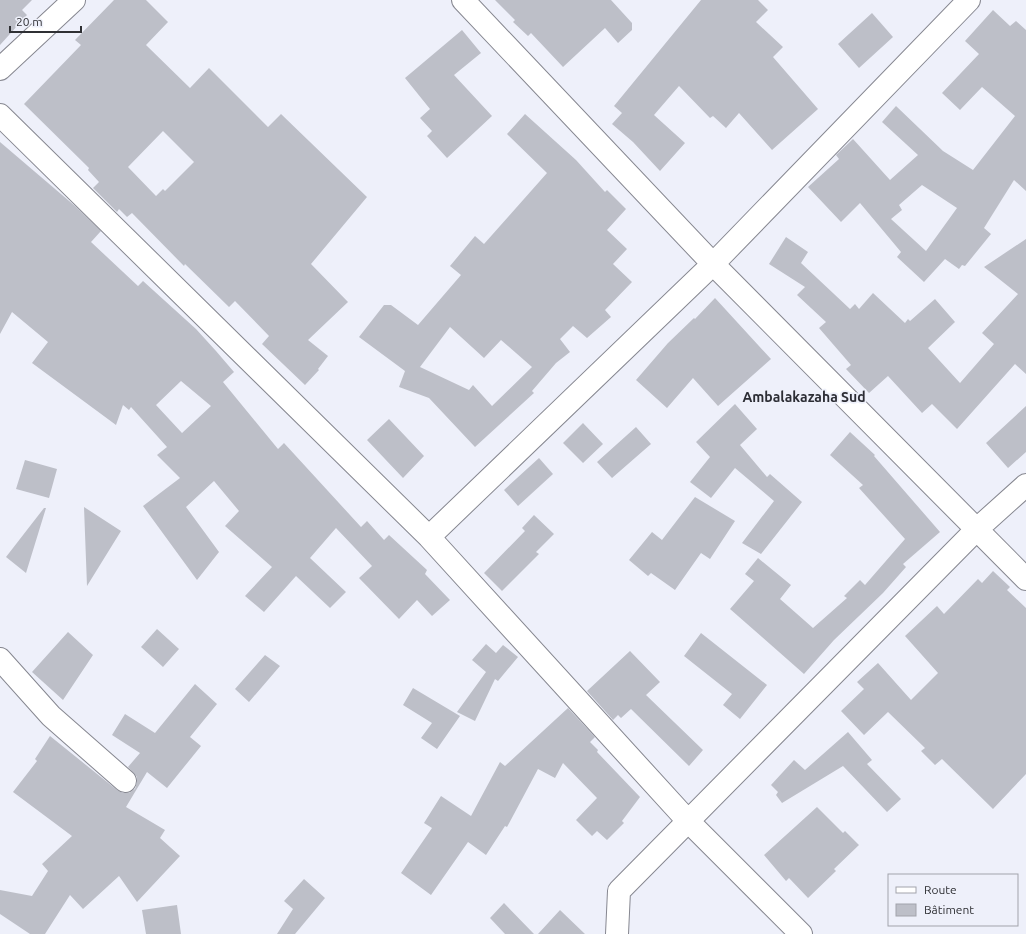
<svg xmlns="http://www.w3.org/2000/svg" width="1026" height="934" viewBox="0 0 1026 934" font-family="Ubuntu,sans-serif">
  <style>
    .building { fill: #bdbfc8; fill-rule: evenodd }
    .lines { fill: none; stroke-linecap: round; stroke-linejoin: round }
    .minor-casing { stroke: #868790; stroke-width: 24 }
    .minor { stroke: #fff; stroke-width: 22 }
    .labels { text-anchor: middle; stroke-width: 3.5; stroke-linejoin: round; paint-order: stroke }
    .neighbourhood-label { font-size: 14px; font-weight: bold; fill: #2c2d34; stroke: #eef0fa }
  </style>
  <rect width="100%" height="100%" fill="#eef0fa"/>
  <path class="building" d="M 0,0 L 32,0 L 22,10 L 27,15 L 0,45 Z
    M 114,0 L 146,0 L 168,22 L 146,45 L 190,88 L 209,68 L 268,127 L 281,114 L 367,197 L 311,264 L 348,302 L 308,340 L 328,356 L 318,369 L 319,370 L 305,385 L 262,344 L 269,336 L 235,301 L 229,307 L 185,264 L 184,266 L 132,213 L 127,217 L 119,209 L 117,212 L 93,188 L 99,182 L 88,170 L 89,168 L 24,104 L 81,45 L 75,40 ZM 163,131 L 194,162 L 165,191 L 163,189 L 156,196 L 128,167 Z
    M 495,0 L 611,0 L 632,23 L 632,30 L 618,43 L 605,28 L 563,67 L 531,33 L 528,36 L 513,22 L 515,20 Z
    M 701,0 L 758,0 L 768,10 L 756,22 L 783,47 L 773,57 L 818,109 L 772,150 L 739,113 L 726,128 L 713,116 L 710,118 L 679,86 L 654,115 L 685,143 L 660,171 L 633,142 L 612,124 L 622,113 L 614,106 Z
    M 993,10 L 1010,26 L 1016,21 L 1026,30 L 1026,191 L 1014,180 L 984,228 L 991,234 L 965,266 L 962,265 L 959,269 L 945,259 L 924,282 L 897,257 L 901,252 L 860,203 L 841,222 L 808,187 L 839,159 L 836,155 L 853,139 L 890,180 L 918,155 L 882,122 L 896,106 L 943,151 L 973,170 L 1015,116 L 982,87 L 960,110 L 942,93 L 979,54 L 965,41 ZM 922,185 L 957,208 L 926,251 L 891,219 L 902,210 L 899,205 Z
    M 872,13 L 893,37 L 859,68 L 838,44 Z
    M 462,30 L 481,53 L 454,75 L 492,116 L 447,158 L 427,136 L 432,131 L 420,118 L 430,109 L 405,78 Z
    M 525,114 L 576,160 L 605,192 L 607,190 L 626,209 L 607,230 L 627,249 L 613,264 L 632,282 L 605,310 L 611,317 L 587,338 L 573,326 L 560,339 L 570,352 L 556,363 L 532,391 L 534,393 L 475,447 L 429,398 L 399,387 L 405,371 L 359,337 L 384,305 L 391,305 L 418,325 L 461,275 L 450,266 L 475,236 L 484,244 L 547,173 L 507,134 ZM 450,327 L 484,358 L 501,340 L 532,367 L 492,406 L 473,385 L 469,390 L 420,367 Z
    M 0,142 L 75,206 L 101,231 L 91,242 L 138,286 L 143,281 L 196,329 L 216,351 L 234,372 L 223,382 L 278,449 L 284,443 L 361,527 L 367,521 L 384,540 L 389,535 L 427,570 L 425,574 L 450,600 L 432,616 L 417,600 L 399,619 L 359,578 L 372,566 L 336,528 L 310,558 L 346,592 L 330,608 L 296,576 L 264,612 L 245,596 L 272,567 L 225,526 L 239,511 L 214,481 L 186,507 L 219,552 L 197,580 L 143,506 L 180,478 L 157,455 L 167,447 L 131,407 L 129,410 L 123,405 L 116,425 L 32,363 L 48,342 L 12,312 L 0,334 ZM 181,381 L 211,406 L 182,433 L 156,405 Z
    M 786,237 L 808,252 L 801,263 L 850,309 L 855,304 L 859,309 L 873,293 L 905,323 L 908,319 L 910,321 L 935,299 L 955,322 L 928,348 L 960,383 L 994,344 L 982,333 L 1018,294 L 984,267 L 1026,239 L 1026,374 L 1015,364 L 957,429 L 932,404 L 922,413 L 888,376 L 869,393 L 846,369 L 851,365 L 819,328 L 826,322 L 797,295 L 805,287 L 769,264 Z
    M 715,298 L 771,359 L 718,406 L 693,378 L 667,408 L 636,380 L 668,343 L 694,318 L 695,319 Z
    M 735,404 L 757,429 L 740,445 L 767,477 L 770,474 L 802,502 L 761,554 L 742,543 L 774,501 L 735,468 L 711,498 L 690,482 L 710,457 L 696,442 Z
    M 1026,406 L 1026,452 L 1008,468 L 986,443 Z
    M 389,419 L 424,456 L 403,478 L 367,440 Z
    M 583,423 L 603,444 L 583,463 L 563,443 Z
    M 636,427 L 651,444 L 612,478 L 597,462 Z
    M 850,432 L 875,455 L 874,456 L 940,532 L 903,564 L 906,567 L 883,593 L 834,640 L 804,674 L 730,609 L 754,581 L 745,574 L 758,558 L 791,585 L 780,599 L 813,628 L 847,598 L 844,596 L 860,580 L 865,585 L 905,539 L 859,488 L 863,485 L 830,455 Z
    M 539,458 L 553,474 L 518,506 L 504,490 Z
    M 25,460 L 57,469 L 49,498 L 16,489 Z
    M 695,497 L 735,521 L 710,559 L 701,553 L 675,590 L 651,573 L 648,576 L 629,560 L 652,532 L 662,540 Z
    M 84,507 L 121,531 L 87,586 Z
    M 44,508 L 46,508 L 26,573 L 6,557 Z
    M 534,515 L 554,534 L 536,552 L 539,554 L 502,591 L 484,573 L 525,531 L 522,528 Z
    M 993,571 L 1010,587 L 1007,590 L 1026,608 L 1026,774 L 993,809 L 942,759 L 935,765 L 921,751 L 925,748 L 888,712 L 864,735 L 841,711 L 864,689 L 857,682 L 878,663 L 911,700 L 938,673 L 905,636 L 937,606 L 944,614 L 978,579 L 982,583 Z
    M 157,629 L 179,649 L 163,667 L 141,647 Z
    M 68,632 L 93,655 L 63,700 L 32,672 Z
    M 701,633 L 767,685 L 740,719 L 723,705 L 732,694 L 684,656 Z
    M 486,644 L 496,653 L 503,645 L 518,657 L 498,681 L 495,679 L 475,721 L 457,712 L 486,672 L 472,660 Z
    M 630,651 L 660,682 L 646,695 L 703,750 L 689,766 L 631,709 L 621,718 L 618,715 L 613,720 L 587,691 Z
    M 265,655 L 280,666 L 249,702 L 235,689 Z
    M 195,684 L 217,704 L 190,737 L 201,746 L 167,788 L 147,772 L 126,807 L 165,830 L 160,838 L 180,856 L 137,902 L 119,876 L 83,909 L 70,895 L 45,934 L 30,934 L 0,914 L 0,890 L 32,896 L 48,871 L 42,864 L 72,836 L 13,792 L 37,761 L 35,759 L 50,736 L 117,790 L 123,793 L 129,793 L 135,789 L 137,783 L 137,777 L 128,767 L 140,753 L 112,735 L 125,714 L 155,733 Z
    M 413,688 L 460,716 L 437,749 L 421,738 L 432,723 L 403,705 Z
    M 568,708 L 595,737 L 590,742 L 598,750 L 597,752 L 640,797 L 622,821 L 624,823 L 607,840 L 597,831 L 592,836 L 576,820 L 597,798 L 563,763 L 555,778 L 538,769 L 507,827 L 505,826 L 486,855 L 468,842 L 431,895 L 401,873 L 432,828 L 424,823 L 441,796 L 471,816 L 500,762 L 505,766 Z
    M 848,732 L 872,760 L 867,764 L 901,799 L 887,812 L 843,766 L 782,803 L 776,795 L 778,792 L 771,785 L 794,760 L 805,770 Z
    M 817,807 L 843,833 L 845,831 L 859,845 L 834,869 L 836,871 L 808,898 L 789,878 L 786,881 L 764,855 Z
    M 304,879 L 325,898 L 295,934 L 277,934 L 293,909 L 284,901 Z
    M 504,903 L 534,934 L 505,934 L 490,918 Z
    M 177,905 L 181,934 L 146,934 L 142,910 Z
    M 560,910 L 585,934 L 538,934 Z"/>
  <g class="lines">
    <g class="minor-casing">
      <path id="minor" d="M 463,0 L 713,264 L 1026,579
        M 0,69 L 74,0
        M 0,115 L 429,537 L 688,821 L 801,934
        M 429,537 L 713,264 L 969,0
        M 0,659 L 51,716 L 125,781
        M 617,934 L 619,891 L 977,529 L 1026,485"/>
    </g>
    <use href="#minor" class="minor"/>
  </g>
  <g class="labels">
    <g class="neighbourhood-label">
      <text x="804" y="402">Ambalakazaha Sud</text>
    </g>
  </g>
  <rect x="888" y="874" width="130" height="52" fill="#eef0fa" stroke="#a2a3ab"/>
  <rect x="896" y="887" width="20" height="6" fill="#ffffff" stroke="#a2a3ab"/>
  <text x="924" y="894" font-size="12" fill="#2f3034">Route</text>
  <rect x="896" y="904" width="20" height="12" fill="#bdbfc8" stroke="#a2a3ab"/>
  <text x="924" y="914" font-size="12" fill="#2f3034">Bâtiment</text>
  <path d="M10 26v6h71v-6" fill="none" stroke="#2f3034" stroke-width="2"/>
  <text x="16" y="26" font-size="12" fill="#2f3034" stroke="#eef0fa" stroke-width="3" paint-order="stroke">20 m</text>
</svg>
